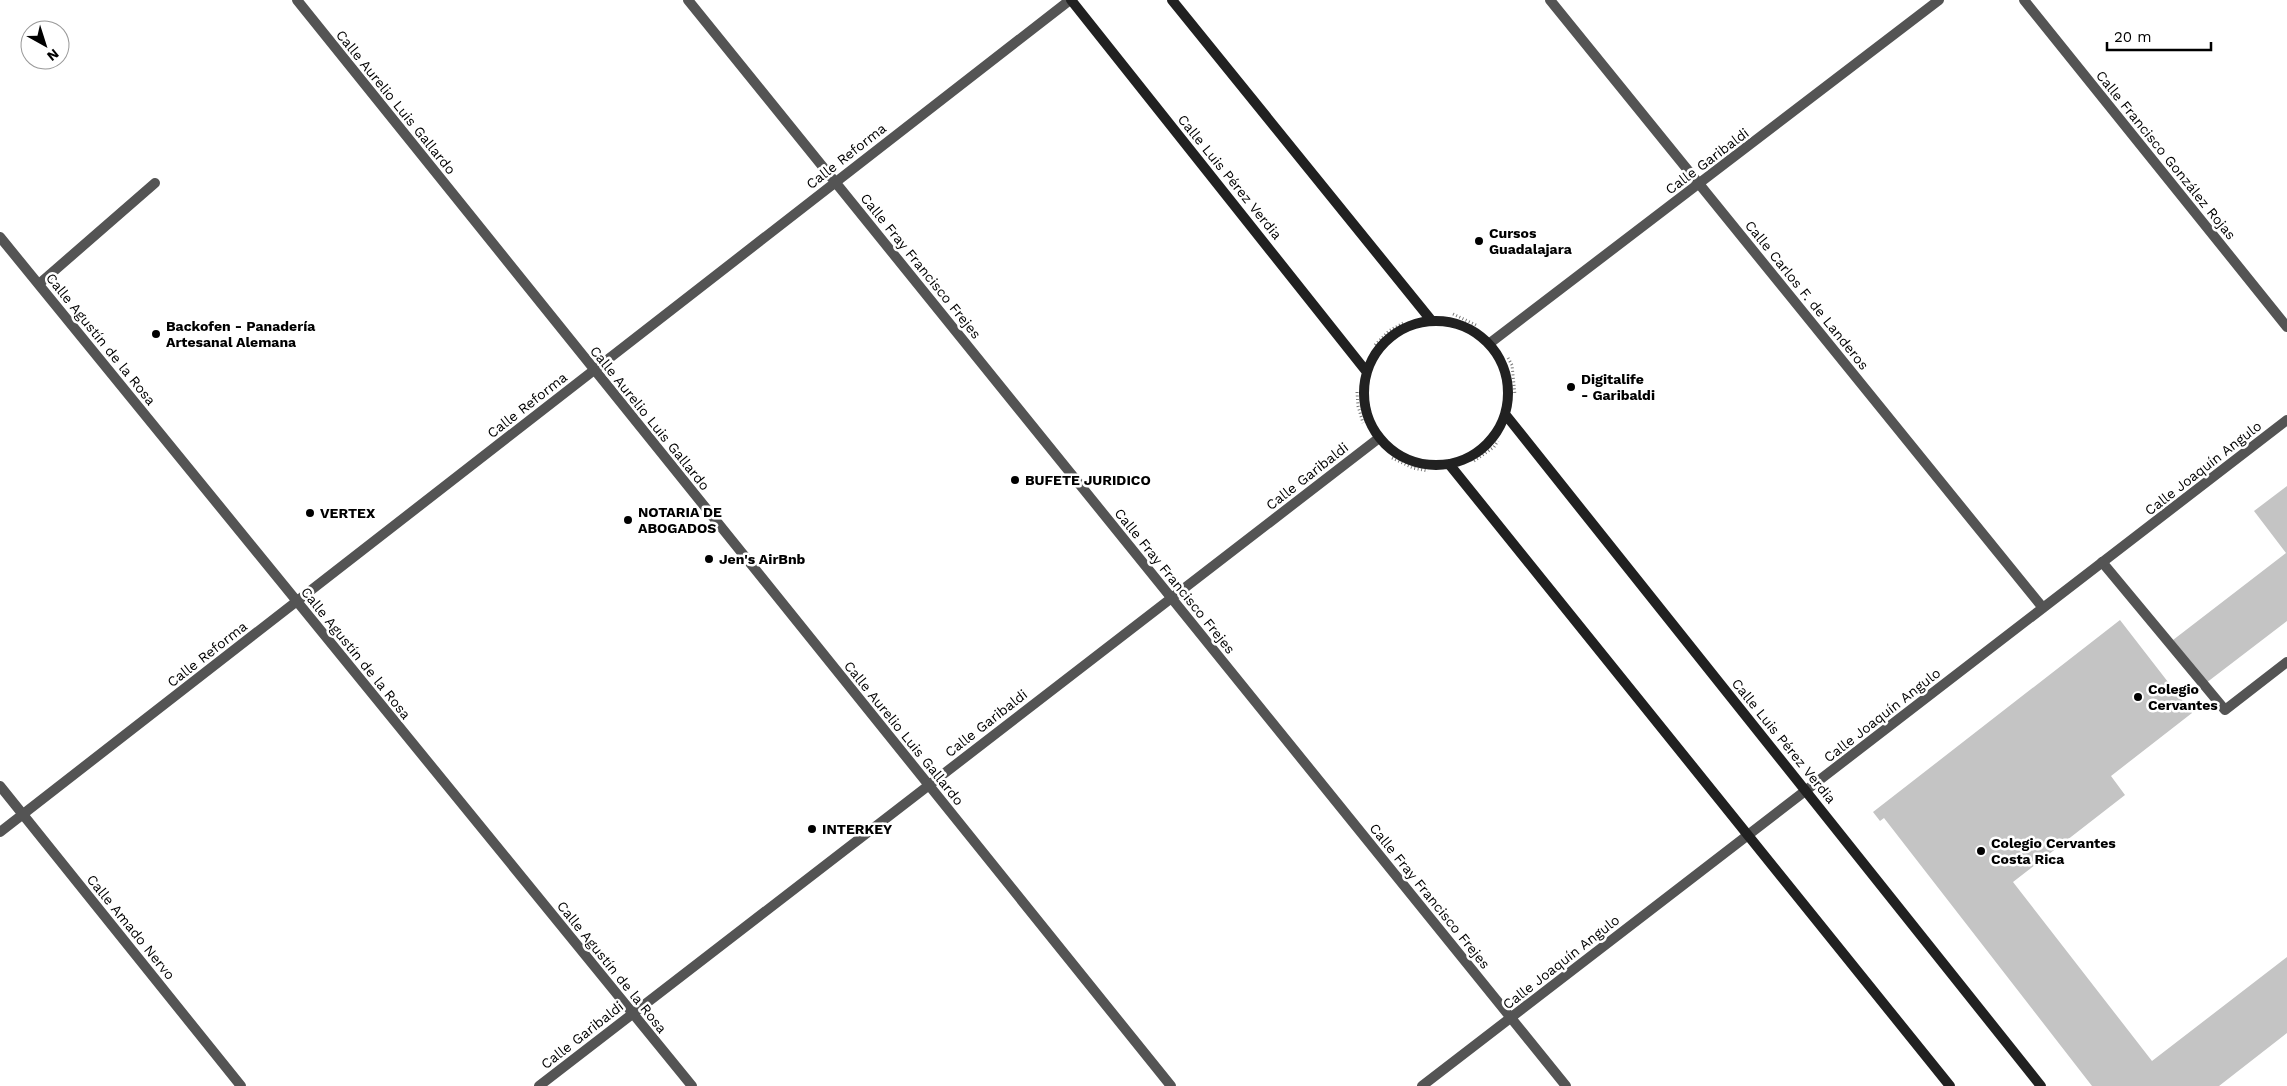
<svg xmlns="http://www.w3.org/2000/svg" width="2287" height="1086" viewBox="0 0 2287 1086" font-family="'Work Sans',sans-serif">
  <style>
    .building { fill: #c4c4c4 }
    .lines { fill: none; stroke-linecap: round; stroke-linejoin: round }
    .path { stroke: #767676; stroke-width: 3; stroke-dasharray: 1 2.5; stroke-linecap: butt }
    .lane { stroke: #545454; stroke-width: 10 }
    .street { stroke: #545454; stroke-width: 10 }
    .secondary { stroke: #212121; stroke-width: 10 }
    .poi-dot { fill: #000; stroke: #fff; stroke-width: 2 }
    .labels { text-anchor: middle; stroke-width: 5; stroke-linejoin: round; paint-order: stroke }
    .street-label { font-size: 14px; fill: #000; stroke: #fff }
    .poi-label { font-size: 14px; font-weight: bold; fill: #000; stroke: #fff; text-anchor: start }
  </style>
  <rect width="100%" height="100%" fill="#fff"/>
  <path class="building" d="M 2287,486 L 2287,621 L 2206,683 L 2173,640 L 2286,553 L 2254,511 Z
    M 2120,620 L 2192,713 L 2111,776 L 2125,795 L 2013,882 L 2152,1061 L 2287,957 L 2287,1033 L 2219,1086 L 2092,1086 L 1884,818 L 1880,821 L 1873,812 Z"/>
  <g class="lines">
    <path class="path" d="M 1453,314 L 1476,325
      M 1375,345 L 1389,331 L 1403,323
      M 1508,358 L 1512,365 L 1515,395
      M 1357,392 L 1358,406 L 1363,423
      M 1392,458 L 1413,468 L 1428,471
      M 1474,461 L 1494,447 L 1498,441"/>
    <path class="lane" d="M 39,284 L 155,183
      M 2102,562 L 2225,710 L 2287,662"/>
    <path class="street" d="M 297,0 L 1171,1086
      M 688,0 L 1566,1086
      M 1550,0 L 2043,608
      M 2024,0 L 2287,327
      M 0,237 L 692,1086
      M 1490,343 L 1939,0
      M 0,786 L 241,1086
      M 0,832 L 1070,0
      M 539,1086 L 1379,438
      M 1422,1086 L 2287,420"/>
    <path class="secondary" d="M 1071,0 L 1366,371
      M 1172,0 L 1431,320
      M1364 393a72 72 0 1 1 144 0a72 72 0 1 1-144 0Z
      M 1505,414 L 2041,1086
      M 1449,464 L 1950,1086"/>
  </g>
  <g class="poi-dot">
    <circle cx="1479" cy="241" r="5"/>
    <circle cx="156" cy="334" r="5"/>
    <circle cx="1571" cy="387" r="5"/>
    <circle cx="1015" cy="480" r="5"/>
    <circle cx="310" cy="513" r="5"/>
    <circle cx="628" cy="520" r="5"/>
    <circle cx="709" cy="559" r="5"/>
    <circle cx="2138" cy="697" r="5"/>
    <circle cx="812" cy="829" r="5"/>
    <circle cx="1981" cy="851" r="5"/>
  </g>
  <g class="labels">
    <g class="street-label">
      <text transform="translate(396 102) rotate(51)" y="5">Calle Aurelio Luis Gallardo</text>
      <text transform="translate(2166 155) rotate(51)" y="5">Calle Francisco González Rojas</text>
      <text transform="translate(846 156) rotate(-38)" y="5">Calle Reforma</text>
      <text transform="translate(1707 161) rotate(-37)" y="5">Calle Garibaldi</text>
      <text transform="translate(1230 177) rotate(51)" y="5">Calle Luis Pérez Verdia</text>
      <text transform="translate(921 266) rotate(51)" y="5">Calle Fray Francisco Frejes</text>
      <text transform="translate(1807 295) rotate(51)" y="5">Calle Carlos F. de Landeros</text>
      <text transform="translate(101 339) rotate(51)" y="5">Calle Agustín de la Rosa</text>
      <text transform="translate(527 405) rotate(-38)" y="5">Calle Reforma</text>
      <text transform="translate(650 418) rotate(51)" y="5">Calle Aurelio Luis Gallardo</text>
      <text transform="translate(2203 468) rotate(-38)" y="5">Calle Joaquín Angulo</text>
      <text transform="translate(1307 476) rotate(-38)" y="5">Calle Garibaldi</text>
      <text transform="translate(1175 581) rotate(51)" y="5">Calle Fray Francisco Frejes</text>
      <text transform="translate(356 653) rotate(51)" y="5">Calle Agustín de la Rosa</text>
      <text transform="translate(207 654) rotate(-38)" y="5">Calle Reforma</text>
      <text transform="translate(1882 715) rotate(-38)" y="5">Calle Joaquín Angulo</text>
      <text transform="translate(986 723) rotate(-38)" y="5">Calle Garibaldi</text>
      <text transform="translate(904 733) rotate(51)" y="5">Calle Aurelio Luis Gallardo</text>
      <text transform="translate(1784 741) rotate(51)" y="5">Calle Luis Pérez Verdia</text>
      <text transform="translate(1430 896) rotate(51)" y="5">Calle Fray Francisco Frejes</text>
      <text transform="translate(131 927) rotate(51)" y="5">Calle Amado Nervo</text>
      <text transform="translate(1561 962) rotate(-38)" y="5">Calle Joaquín Angulo</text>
      <text transform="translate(612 967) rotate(51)" y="5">Calle Agustín de la Rosa</text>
      <text transform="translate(582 1035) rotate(-38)" y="5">Calle Garibaldi</text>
    </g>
    <g class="poi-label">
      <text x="1489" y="238">Cursos<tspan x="1489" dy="16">Guadalajara</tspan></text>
      <text x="166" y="331">Backofen - Panadería<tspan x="166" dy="16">Artesanal Alemana</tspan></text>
      <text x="1581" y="384">Digitalife<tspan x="1581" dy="16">- Garibaldi</tspan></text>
      <text x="1025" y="485">BUFETE JURIDICO</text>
      <text x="638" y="517">NOTARIA DE<tspan x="638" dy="16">ABOGADOS</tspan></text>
      <text x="320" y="518">VERTEX</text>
      <text x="719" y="564">Jen's AirBnb</text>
      <text x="2148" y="694">Colegio<tspan x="2148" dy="16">Cervantes</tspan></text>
      <text x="822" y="834">INTERKEY</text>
      <text x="1991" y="848">Colegio Cervantes<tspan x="1991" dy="16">Costa Rica</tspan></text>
    </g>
  </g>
  <g transform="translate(45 45) rotate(141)"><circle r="24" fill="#ffffff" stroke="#999999"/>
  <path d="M0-4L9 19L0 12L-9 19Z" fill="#000000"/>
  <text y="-8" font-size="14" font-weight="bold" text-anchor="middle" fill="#000000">N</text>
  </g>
  <path d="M2107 42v8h104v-8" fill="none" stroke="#000000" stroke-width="2.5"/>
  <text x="2114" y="42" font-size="15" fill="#000000" stroke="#ffffff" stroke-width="4" paint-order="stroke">20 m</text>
</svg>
